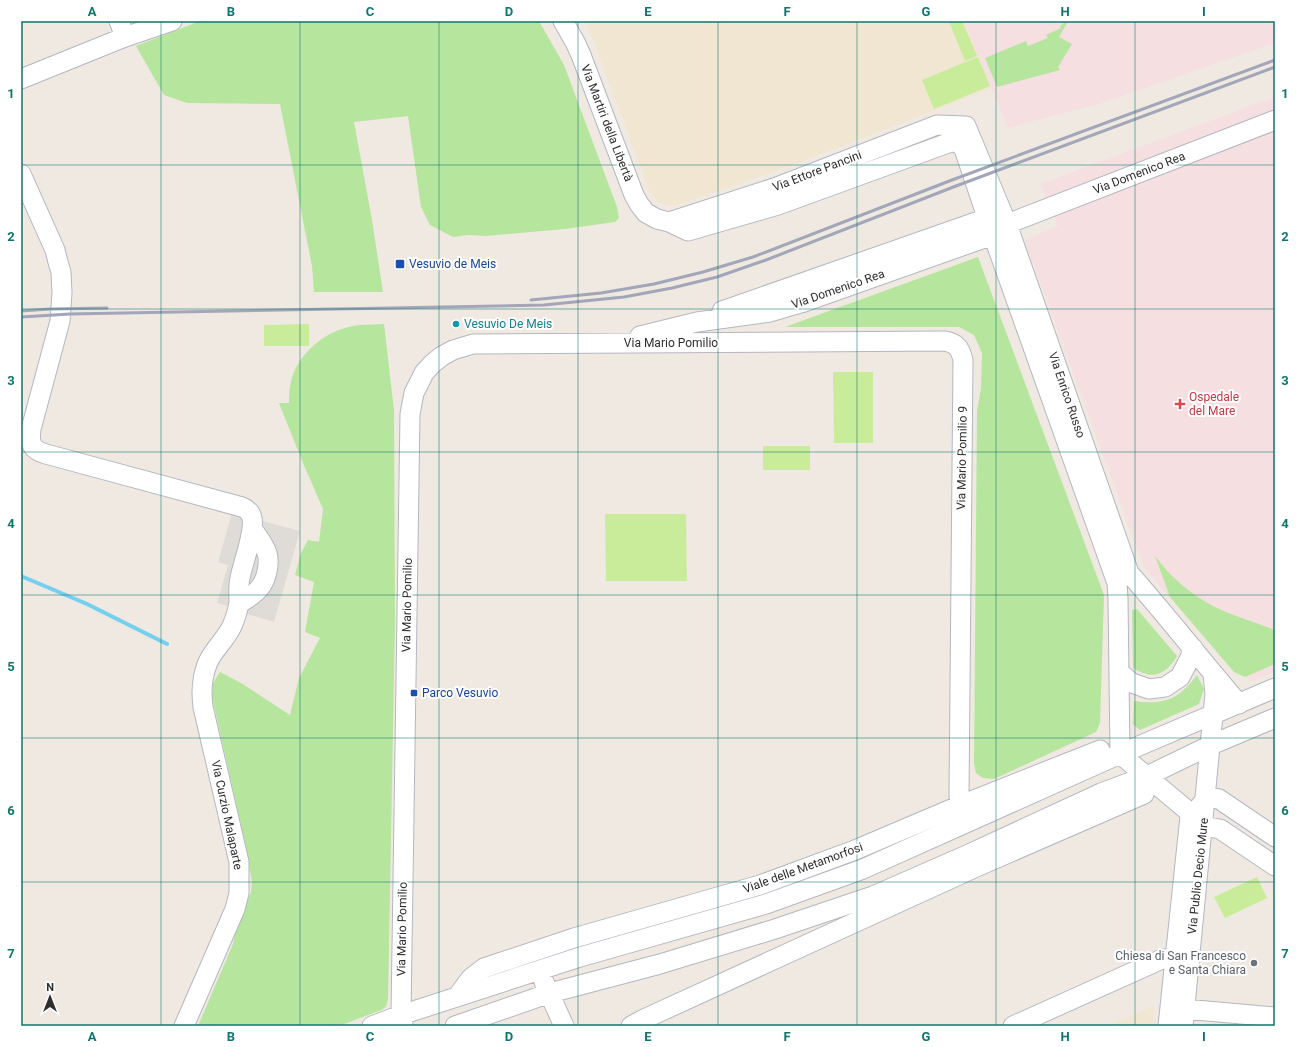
<svg xmlns="http://www.w3.org/2000/svg" width="1296" height="1047" viewBox="0 0 1296 1047" font-family="Roboto,sans-serif">
  <style>
    .education { fill: #f0e6d1 }
    .medical { fill: #f5dfe0 }
    .green { fill: #b6e59e }
    .pitch { fill: #c9ec9a }
    .plaza { fill: #dfdcd8 }
    .lines { fill: none; stroke-linecap: round; stroke-linejoin: round }
    .stream { stroke: #75cff0; stroke-width: 4 }
    .minor-casing { stroke: #b4b7c1; stroke-width: 21 }
    .minor { stroke: #fff; stroke-width: 19 }
    .rail { stroke: #a3a6b8; stroke-width: 3 }
    .grid { fill: none; stroke: #0f766e; stroke-width: 1; stroke-opacity: 0.55 }
    .transit-dot { fill: #1a4fb4; stroke: #fff; stroke-width: 1.5 }
    .culture-dot { fill: #0f9aa8; stroke: #fff; stroke-width: 1.5 }
    .health-dot { fill: #e0444e; stroke: #fff; stroke-width: 1.5 }
    .worship-dot { fill: #6b7280; stroke: #fff; stroke-width: 1.5 }
    .labels { text-anchor: middle; stroke-width: 4; stroke-linejoin: round; paint-order: stroke }
    .street-label { font-size: 12px; fill: #2e2e2e; stroke: #fff }
    .transit-label { font-size: 12px; fill: #164399; stroke: #fff; text-anchor: start }
    .culture-label { font-size: 12px; fill: #0d838f; stroke: #fff; text-anchor: start }
    .health-label { font-size: 12px; fill: #be3a42; stroke: #fff; text-anchor: start }
    .worship-label { font-size: 12px; fill: #5b616d; stroke: #fff; text-anchor: end }
    .neatline { fill: none; stroke: #0f766e; stroke-width: 1.5 }
    .grid-label { font-size: 13px; text-anchor: middle; font-weight: bold; fill: #0f766e }
  </style>
  <rect width="100%" height="100%" fill="#efe9e1"/>
  <path class="education" d="M 586,21 L 964,21 L 992,88 L 793,165 L 677,205 L 668,205 L 658,203 L 651,195 Z
    M 1154,1006 L 1152,1026 L 1108,1026 Z"/>
  <path class="medical" d="M 964,21 L 1275,21 L 1275,43 L 1102,103 L 1008,128 Z
    M 1275,97 L 1275,671 L 1254,681 L 1234,672 L 1144,568 L 1025,240 L 1058,226 L 1040,184 Z"/>
  <path class="green" d="M 200,21 L 539,21 L 564,65 L 617,207 L 619,218 L 615,222 L 565,229 L 486,236 L 469,235 L 453,237 L 430,225 L 421,207 L 408,116 L 354,122 L 372,220 L 383,292 L 314,292 L 312,266 L 280,104 L 187,103 L 164,95 L 136,46 Z
    M 1063,21 L 1068,21 L 1059,37 L 1072,44 L 1058,67 L 1060,70 L 997,87 L 985,58 L 1026,41 L 1028,46 L 1048,38 L 1046,35 L 1061,28 L 1060,26 L 1064,23 Z
    M 978,257 L 1104,595 L 1100,723 L 1096,732 L 994,779 L 983,778 L 976,773 L 974,763 L 977,411 L 981,388 L 982,353 L 974,335 L 959,327 L 785,327 Z
    M 384,324 L 394,410 L 395,621 L 388,999 L 386,1007 L 381,1010 L 339,1026 L 198,1026 L 233,944 L 236,928 L 251,892 L 252,882 L 245,842 L 212,697 L 213,683 L 220,672 L 241,683 L 290,715 L 299,678 L 320,638 L 305,632 L 314,582 L 295,575 L 301,553 L 308,540 L 319,542 L 323,509 L 303,463 L 279,403 L 289,403 C 289,393 290,381 294,372 C 305,348 327,331 353,326 C 363,324 374,325 384,324 Z
    M 1155,556 C 1170,576 1189,593 1211,605 C 1230,615 1255,622 1275,630 L 1275,664 L 1245,677 L 1234,672 L 1170,597 Z
    M 1137,609 L 1177,656 C 1165,676 1152,680 1133,668 L 1132,610 Z
    M 1197,675 L 1204,689 L 1199,704 L 1140,730 L 1133,724 L 1134,701 C 1164,705 1178,700 1197,675 Z"/>
  <path class="pitch" d="M 949,21 L 962,21 L 977,56 L 965,61 Z
    M 978,57 L 990,86 L 934,109 L 922,80 Z
    M 309,324 L 309,346 L 264,346 L 264,325 Z
    M 833,372 L 873,372 L 873,443 L 834,443 Z
    M 763,446 L 810,446 L 810,470 L 763,470 Z
    M 605,514 L 686,514 L 687,581 L 606,581 Z
    M 1257,877 L 1267,898 L 1225,918 L 1214,897 Z"/>
  <path class="plaza" d="M 232,513 L 300,531 L 274,622 L 247,614 L 249,607 L 231,607 L 217,603 L 228,565 L 218,562 Z"/>
  <g class="lines">
    <path class="stream" d="M 21,576 L 87,604 L 167,644"/>
    <g class="minor-casing">
      <path id="minor" d="M 119,21 L 125,37
        M 563,21 L 575,42 L 581,55 L 634,195 L 639,204 L 646,213 L 657,219 L 669,222 L 688,231 L 778,205 L 951,142 L 957,143 L 963,146 L 993,235 L 1117,583 L 1118,598 L 1120,754
        M 21,79 L 125,37 L 172,21
        M 21,174 L 55,250 L 58,262 L 61,272 L 62,293 L 60,321 L 31,429 C 29,444 32,450 46,454 L 242,507 C 247,509 251,513 252,518 C 255,532 243,562 240,578 C 238,586 239,594 239,602 C 238,610 235,619 232,626 C 226,639 214,649 208,662 C 202,676 201,692 203,707 L 239,862 L 239,893 L 235,909 L 184,1026
        M 669,222 L 774,188 L 937,125 L 966,126 L 1007,224 L 1129,573 C 1167,616 1202,661 1239,704
        M 722,311 L 999,214
        M 640,336 L 697,322 L 770,312 L 801,303 L 993,235 L 1007,224 L 1275,120
        M 239,604 C 246,599 256,594 261,586 C 267,578 270,562 267,553 C 264,544 257,536 252,528
        M 1119,672 L 1132,683 L 1149,689 L 1165,687 L 1180,677 L 1190,658 L 1193,648
        M 1120,754 L 1188,811 L 1190,816 L 1168,1026
        M 1200,806 L 1202,804 L 1206,797 L 1219,799 L 1275,837
        M 1191,824 L 1220,829 L 1275,866
        M 544,982 L 564,1026
        M 457,997 L 471,978 L 484,968 L 574,938 L 760,885 L 855,850 L 961,805 L 1100,750
        M 1173,1008 L 1275,1017
        M 372,1026 L 401,1015 L 580,957 L 766,904 L 863,869 L 1120,754 L 1275,688
        M 403,1026 L 401,1015 L 410,414 L 414,393 L 424,373 L 432,364 L 442,356 L 453,350 L 473,344 L 944,341 C 957,343 960,348 963,360 L 959,796 L 962,811 L 967,822
        M 455,1026 L 550,993 L 660,964 L 775,929 L 873,896 L 969,854 L 1101,793 L 1147,776 L 1211,745 L 1275,718
        M 631,1026 L 642,1020 L 974,868 L 1144,794 L 1147,776
        M 1013,1026 L 1162,959 L 1175,958 L 1188,959
        M 1183,1026 L 1215,694 L 1213,674"/>
    </g>
    <use href="#minor" class="minor"/>
    <path class="rail" d="M 531,300 L 601,293 L 654,284 L 703,272 L 753,257 L 952,180 L 1275,60
      M 21,311 L 50,309 L 107,308
      M 21,317 L 70,314 L 544,305 L 624,297 L 672,288 L 717,277 L 766,260 L 956,186 L 1275,67"/>
  </g>
  <path class="grid" d="M 161,21 L 161,1026M 300,21 L 300,1026M 439,21 L 439,1026M 578,21 L 578,1026M 718,21 L 718,1026M 857,21 L 857,1026M 996,21 L 996,1026M 1135,21 L 1135,1026M 21,165 L 1275,165M 21,309 L 1275,309M 21,452 L 1275,452M 21,595 L 1275,595M 21,738 L 1275,738M 21,882 L 1275,882"/>
  <g class="transit-dot">
    <rect x="395" y="259" width="10" height="10" rx="2"/>
    <rect x="410" y="689" width="8" height="8" rx="2"/>
  </g>
  <circle class="culture-dot" cx="456" cy="324" r="4"/>
  <path class="health-dot" d="M1178 398h4v4h4v4h-4v4h-4v-4h-4v-4h4z"/>
  <circle class="worship-dot" cx="1254" cy="963" r="4"/>
  <g class="labels">
    <g class="street-label">
      <text transform="translate(607 123) rotate(69)" y="4">Via Martiri della Libertà</text>
      <text transform="translate(817 171) rotate(-21)" y="4">Via Ettore Pancini</text>
      <text transform="translate(1139 173) rotate(-21)" y="4">Via Domenico Rea</text>
      <text transform="translate(838 289) rotate(-19)" y="4">Via Domenico Rea</text>
      <text x="671" y="347">Via Mario Pomilio</text>
      <text transform="translate(1067 395) rotate(71)" y="4">Via Enrico Russo</text>
      <text transform="translate(962 458) rotate(-89)" y="4">Via Mario Pomilio 9</text>
      <text transform="translate(407 605) rotate(-89)" y="4">Via Mario Pomilio</text>
      <text transform="translate(227 815) rotate(78)" y="4">Via Curzio Malaparte</text>
      <text transform="translate(803 868) rotate(-20)" y="4">Viale delle Metamorfosi</text>
      <text transform="translate(1198 876) rotate(-84)" y="4">Via Publio Decio Mure</text>
      <text transform="translate(402 929) rotate(-89)" y="4">Via Mario Pomilio</text>
    </g>
    <g class="transit-label">
      <text x="409" y="268">Vesuvio de Meis</text>
      <text x="422" y="697">Parco Vesuvio</text>
    </g>
    <g class="culture-label">
      <text x="464" y="328">Vesuvio De Meis</text>
    </g>
    <g class="health-label">
      <text x="1189" y="401">Ospedale<tspan x="1189" dy="14">del Mare</tspan></text>
    </g>
    <g class="worship-label">
      <text x="1246" y="960">Chiesa di San Francesco<tspan x="1246" dy="14">e Santa Chiara</tspan></text>
    </g>
  </g>
  <rect width="1296" height="1047" fill="none" stroke="#ffffff" stroke-width="44"/>
  <g transform="translate(50 997)" stroke="#ffffff" stroke-width="3" paint-order="stroke">
  <path d="M0-3L7 15L0 10L-7 15Z" fill="#2e2e2e"/>
  <text y="-6" font-size="11" font-weight="bold" text-anchor="middle" fill="#2e2e2e">N</text>
  </g>
  <rect x="22" y="22" width="1252" height="1003" class="neatline"/>
  <g class="grid-label">
    <text x="92" y="16">A</text>
    <text x="231" y="16">B</text>
    <text x="370" y="16">C</text>
    <text x="509" y="16">D</text>
    <text x="648" y="16">E</text>
    <text x="787" y="16">F</text>
    <text x="926" y="16">G</text>
    <text x="1065" y="16">H</text>
    <text x="1204" y="16">I</text>
    <text x="11" y="98">1</text>
    <text x="1285" y="98">1</text>
    <text x="11" y="241">2</text>
    <text x="1285" y="241">2</text>
    <text x="11" y="385">3</text>
    <text x="1285" y="385">3</text>
    <text x="11" y="528">4</text>
    <text x="1285" y="528">4</text>
    <text x="11" y="671">5</text>
    <text x="1285" y="671">5</text>
    <text x="11" y="815">6</text>
    <text x="1285" y="815">6</text>
    <text x="11" y="958">7</text>
    <text x="1285" y="958">7</text>
    <text x="92" y="1041">A</text>
    <text x="231" y="1041">B</text>
    <text x="370" y="1041">C</text>
    <text x="509" y="1041">D</text>
    <text x="648" y="1041">E</text>
    <text x="787" y="1041">F</text>
    <text x="926" y="1041">G</text>
    <text x="1065" y="1041">H</text>
    <text x="1204" y="1041">I</text>
  </g>
</svg>
